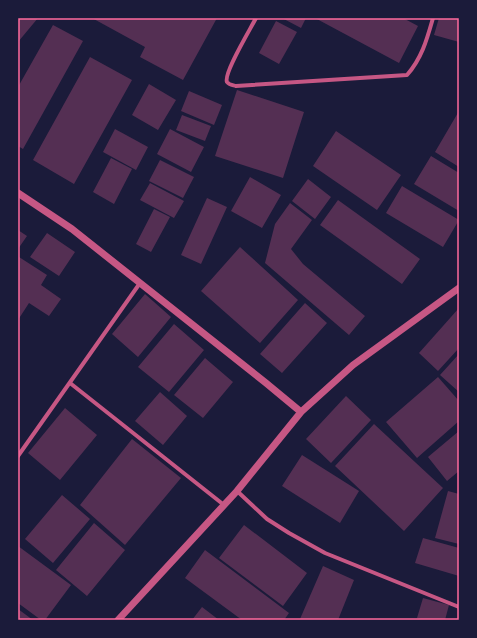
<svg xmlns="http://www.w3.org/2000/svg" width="477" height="638" viewBox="0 0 477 638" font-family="'Asap Condensed',sans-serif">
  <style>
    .building { fill: #542f53 }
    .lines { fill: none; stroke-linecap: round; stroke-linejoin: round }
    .minor { stroke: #c65784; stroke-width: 4 }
    .tertiary { stroke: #c65784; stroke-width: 7 }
    .neatline { fill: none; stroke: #ff6b9d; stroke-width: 1.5 }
  </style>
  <rect width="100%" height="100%" fill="#1b1b3a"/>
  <path class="building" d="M 18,18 L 38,18 L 18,42 Z
    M 92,18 L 217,18 L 183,80 L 140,57 L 145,47 Z
    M 282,18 L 306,18 L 301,28 Z
    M 315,18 L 403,18 L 418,26 L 399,63 Z
    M 439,18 L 459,18 L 459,42 L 434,35 Z
    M 276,21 L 297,32 L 279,64 L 259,53 Z
    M 53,25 L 83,41 L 23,149 L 18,146 L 18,87 Z
    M 90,57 L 132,80 L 74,184 L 33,160 Z
    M 149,84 L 176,100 L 158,130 L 132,115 Z
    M 237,90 L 304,112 L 283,178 L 215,156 Z
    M 189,91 L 222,105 L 214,125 L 181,111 Z
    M 459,111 L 459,167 L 435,152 Z
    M 182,115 L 211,126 L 205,141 L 176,130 Z
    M 115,129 L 148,147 L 136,170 L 103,152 Z
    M 170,129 L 204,147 L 191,172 L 157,154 Z
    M 336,131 L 401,175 L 377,210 L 313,166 Z
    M 431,156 L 459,173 L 459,211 L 414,184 Z
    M 111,158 L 132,169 L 114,204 L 93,192 Z
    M 160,160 L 194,177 L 183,198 L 149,181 Z
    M 250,177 L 281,195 L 262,228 L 231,211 Z
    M 308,179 L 331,197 L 315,219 L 292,201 Z
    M 150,183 L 184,201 L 174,218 L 140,200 Z
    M 402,186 L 459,220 L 443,247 L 386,213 Z
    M 207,198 L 227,207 L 201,264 L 181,255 Z
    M 338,200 L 420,259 L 402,284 L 320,225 Z
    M 290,203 L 312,220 L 291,249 L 303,264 L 365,316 L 349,335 L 265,263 L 275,224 Z
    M 154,209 L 170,217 L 151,252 L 136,244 Z
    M 18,230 L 27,236 L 18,249 Z
    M 47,233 L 75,252 L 59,276 L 30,257 Z
    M 240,247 L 298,300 L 260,343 L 201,291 Z
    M 19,257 L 47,275 L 41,285 L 61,299 L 49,316 L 29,303 L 18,320 L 18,259 Z
    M 145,294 L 171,317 L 138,357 L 112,334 Z
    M 305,303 L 327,323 L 282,373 L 260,354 Z
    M 459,308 L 459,348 L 438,371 L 419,353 Z
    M 174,324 L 204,350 L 169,392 L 138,367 Z
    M 459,354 L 459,392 L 440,375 Z
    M 205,358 L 233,382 L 203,418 L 174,395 Z
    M 438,377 L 459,401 L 459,421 L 417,458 L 386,422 Z
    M 160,392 L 187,416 L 163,445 L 135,421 Z
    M 346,396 L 371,420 L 331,463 L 306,439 Z
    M 65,408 L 97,435 L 60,480 L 28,453 Z
    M 374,424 L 443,488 L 404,531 L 335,466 Z
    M 459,431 L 459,471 L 447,481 L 428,457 Z
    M 132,439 L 181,478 L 125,545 L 80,505 Z
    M 302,455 L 359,491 L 340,523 L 282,486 Z
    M 448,491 L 459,494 L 459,544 L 435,538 Z
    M 62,495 L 90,519 L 53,563 L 25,539 Z
    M 94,523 L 125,550 L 87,596 L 56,570 Z
    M 244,525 L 307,573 L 283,606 L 219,558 Z
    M 423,538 L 459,548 L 459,576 L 415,563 Z
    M 18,546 L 71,585 L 45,620 L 41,620 L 18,603 Z
    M 205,550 L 289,613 L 284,620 L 242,620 L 185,578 Z
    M 323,566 L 354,580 L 338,620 L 301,620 L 300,619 Z
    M 423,598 L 449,605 L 445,620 L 425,620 L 417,618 Z
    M 202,607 L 219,620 L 192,620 Z
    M 18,609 L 33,620 L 18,620 Z"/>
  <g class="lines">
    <path class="minor" d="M 256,18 C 251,28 223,74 227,82 C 229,85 233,85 236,86 L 407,75 C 422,58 427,39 433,18
      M 70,383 L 224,505
      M 18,456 L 140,283
      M 237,491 L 267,519 L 289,533 L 325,553 L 459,607"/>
    <path class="tertiary" d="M 18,193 L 72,229 L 266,383 L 301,412
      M 118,620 L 237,491 L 301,412 L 353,365 L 459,288"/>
  </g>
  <rect width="477" height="638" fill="none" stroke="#1b1b3a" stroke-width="38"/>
  <rect x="19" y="19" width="439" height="600" class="neatline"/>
</svg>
